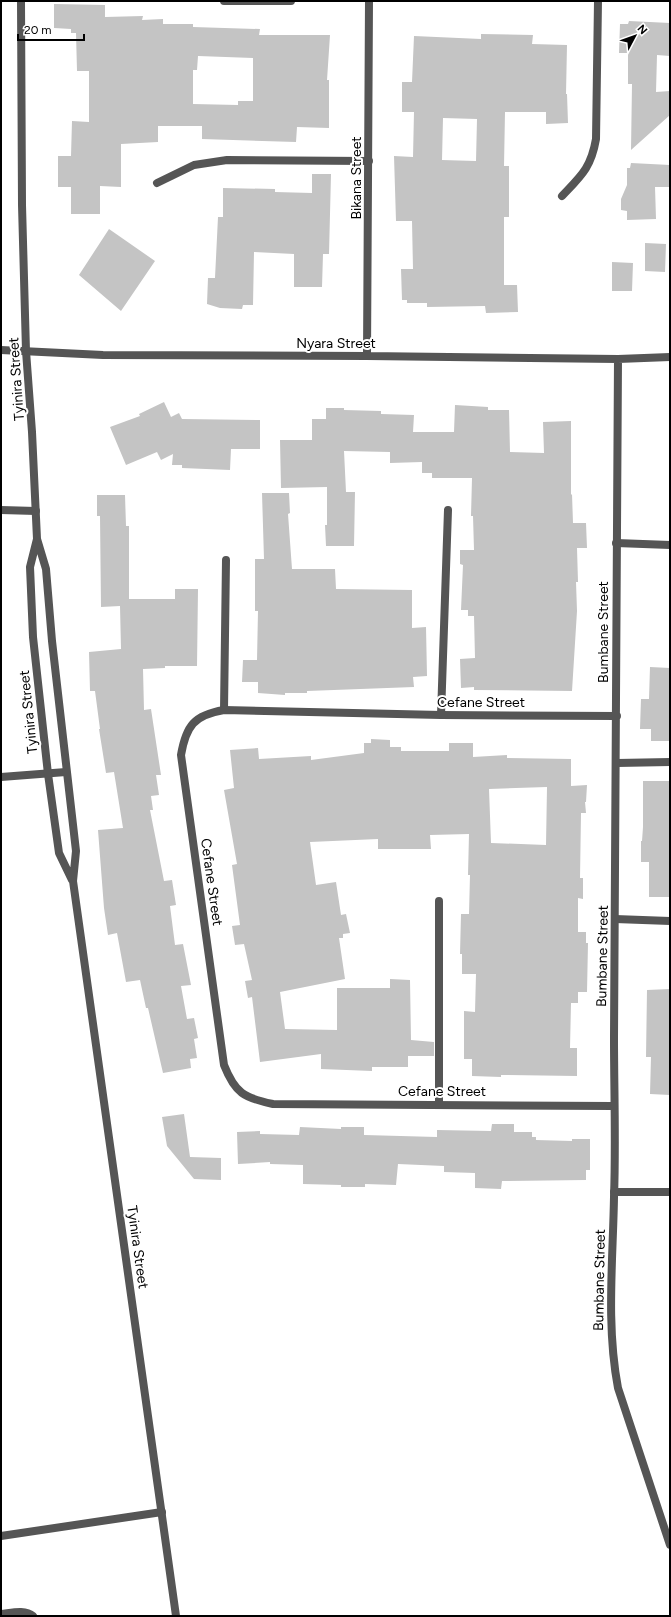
<svg xmlns="http://www.w3.org/2000/svg" width="671" height="1617" viewBox="0 0 671 1617" font-family="Figtree,sans-serif">
  <style>
    .building { fill: #c4c4c4; fill-rule: evenodd }
    .lines { fill: none; stroke-linecap: round; stroke-linejoin: round }
    .service { stroke: #555; stroke-width: 8 }
    .minor { stroke: #555; stroke-width: 8 }
    .tertiary { stroke: #555; stroke-width: 8 }
    .labels { text-anchor: middle; stroke-width: 4; stroke-linejoin: round; paint-order: stroke }
    .street-label { font-size: 14px; fill: #000; stroke: #fff }
  </style>
  <rect width="100%" height="100%" fill="#fff"/>
  <path class="building" d="M 54,4 L 105,5 L 105,17 L 143,16 L 142,20 L 163,19 L 163,24 L 193,24 L 193,27 L 260,29 L 259,35 L 330,35 L 327,80 L 329,80 L 329,128 L 297,127 L 296,142 L 202,139 L 202,126 L 158,126 L 158,142 L 121,144 L 121,187 L 100,186 L 100,214 L 71,214 L 71,187 L 58,187 L 58,156 L 71,156 L 72,121 L 89,122 L 89,71 L 77,71 L 76,33 L 71,33 L 71,29 L 54,28 ZM 198,56 L 253,58 L 253,101 L 238,101 L 238,105 L 193,104 L 193,70 L 197,70 Z
    M 629,21 L 670,23 L 670,56 L 657,55 L 656,92 L 670,91 L 670,115 L 631,150 L 632,84 L 628,84 L 628,53 L 619,53 L 620,24 L 628,24 Z
    M 481,34 L 533,35 L 532,44 L 567,45 L 566,94 L 567,94 L 568,123 L 546,124 L 546,112 L 505,112 L 504,166 L 509,166 L 509,217 L 504,217 L 504,285 L 517,285 L 518,312 L 486,313 L 485,306 L 427,307 L 427,303 L 407,303 L 407,300 L 402,300 L 401,269 L 413,269 L 412,221 L 396,221 L 394,156 L 413,157 L 414,112 L 402,112 L 402,82 L 412,82 L 414,36 L 481,39 ZM 443,118 L 477,119 L 476,161 L 442,160 Z
    M 631,163 L 670,165 L 670,187 L 655,187 L 656,219 L 627,220 L 627,211 L 621,210 L 621,199 L 627,185 L 627,168 L 630,168 Z
    M 312,174 L 331,174 L 329,254 L 323,254 L 322,287 L 294,287 L 294,254 L 254,252 L 253,305 L 243,305 L 242,309 L 220,308 L 207,304 L 208,278 L 215,278 L 218,217 L 223,217 L 223,188 L 275,189 L 275,192 L 312,193 Z
    M 109,229 L 155,261 L 121,311 L 79,275 Z
    M 645,243 L 666,244 L 665,272 L 645,271 Z
    M 612,262 L 633,263 L 632,291 L 612,291 Z
    M 164,402 L 171,417 L 179,413 L 182,419 L 260,420 L 260,449 L 231,449 L 230,470 L 182,468 L 182,465 L 172,465 L 173,454 L 161,460 L 157,452 L 126,465 L 110,427 L 140,416 L 139,414 Z
    M 455,405 L 488,407 L 488,410 L 509,410 L 510,452 L 544,453 L 543,422 L 571,421 L 571,495 L 572,494 L 573,523 L 586,523 L 587,548 L 577,548 L 578,582 L 576,582 L 577,611 L 572,691 L 474,690 L 474,687 L 461,688 L 460,659 L 475,658 L 474,616 L 468,616 L 468,610 L 461,610 L 463,565 L 460,564 L 460,550 L 474,550 L 473,516 L 471,516 L 472,478 L 432,478 L 432,473 L 422,473 L 422,462 L 390,463 L 390,452 L 344,451 L 346,492 L 355,492 L 354,546 L 326,546 L 325,525 L 327,525 L 327,487 L 281,488 L 280,440 L 312,440 L 312,419 L 326,419 L 326,408 L 344,408 L 344,410 L 381,411 L 381,414 L 414,415 L 413,432 L 454,432 Z
    M 262,493 L 289,493 L 290,513 L 288,514 L 292,569 L 335,569 L 336,589 L 412,590 L 412,628 L 426,627 L 427,676 L 413,677 L 414,687 L 307,691 L 307,693 L 285,693 L 285,695 L 258,693 L 258,682 L 242,682 L 243,660 L 257,660 L 258,611 L 255,611 L 255,559 L 264,559 Z
    M 97,495 L 125,495 L 126,526 L 129,526 L 129,599 L 175,599 L 175,589 L 198,589 L 197,666 L 165,666 L 165,668 L 143,669 L 144,710 L 151,709 L 161,775 L 156,775 L 159,795 L 151,796 L 153,810 L 150,810 L 164,881 L 172,880 L 176,905 L 170,906 L 175,945 L 183,944 L 191,985 L 181,986 L 187,1019 L 194,1018 L 198,1038 L 194,1039 L 197,1058 L 190,1059 L 191,1068 L 163,1073 L 148,1008 L 146,1008 L 140,980 L 126,982 L 117,933 L 108,935 L 104,908 L 98,830 L 123,828 L 114,772 L 106,773 L 99,729 L 100,729 L 95,691 L 90,691 L 89,652 L 121,649 L 120,606 L 101,607 L 100,516 L 97,516 Z
    M 650,667 L 670,668 L 670,741 L 651,741 L 651,729 L 640,729 L 641,699 L 649,699 Z
    M 371,739 L 390,740 L 390,747 L 401,747 L 401,751 L 449,751 L 449,743 L 473,743 L 473,757 L 507,755 L 507,758 L 571,759 L 571,786 L 587,785 L 586,802 L 585,802 L 586,813 L 581,813 L 580,878 L 583,878 L 583,899 L 578,898 L 578,932 L 586,932 L 586,943 L 588,943 L 587,992 L 578,992 L 578,1003 L 571,1003 L 570,1048 L 577,1048 L 577,1076 L 501,1075 L 501,1077 L 472,1076 L 472,1059 L 464,1059 L 464,1011 L 475,1012 L 476,974 L 462,974 L 462,954 L 460,954 L 461,914 L 469,914 L 470,875 L 468,875 L 469,834 L 430,835 L 431,849 L 378,849 L 378,839 L 310,842 L 316,885 L 336,882 L 341,915 L 346,914 L 350,933 L 343,934 L 343,938 L 339,938 L 345,979 L 280,992 L 285,1029 L 337,1030 L 337,988 L 390,988 L 390,979 L 410,980 L 411,1040 L 434,1042 L 434,1056 L 408,1056 L 408,1067 L 372,1067 L 372,1071 L 321,1069 L 321,1054 L 260,1062 L 252,997 L 248,998 L 245,981 L 252,980 L 244,944 L 235,945 L 232,926 L 240,925 L 232,865 L 237,864 L 224,790 L 234,788 L 230,750 L 258,748 L 259,759 L 311,756 L 311,760 L 364,753 L 364,743 L 371,743 ZM 547,787 L 546,845 L 491,843 L 489,789 Z
    M 643,781 L 670,781 L 670,897 L 649,897 L 649,862 L 641,862 L 641,841 L 642,841 L 643,827 Z
    M 670,989 L 670,1095 L 650,1094 L 651,1057 L 646,1057 L 647,990 Z
    M 184,1114 L 190,1157 L 221,1158 L 221,1180 L 194,1179 L 167,1146 L 162,1117 Z
    M 492,1124 L 514,1124 L 514,1132 L 532,1132 L 532,1137 L 536,1137 L 536,1140 L 572,1141 L 572,1139 L 590,1139 L 590,1170 L 586,1170 L 586,1180 L 502,1181 L 501,1189 L 475,1188 L 475,1173 L 444,1172 L 444,1166 L 398,1164 L 396,1185 L 365,1184 L 365,1187 L 341,1187 L 341,1185 L 303,1184 L 303,1165 L 270,1164 L 270,1162 L 238,1164 L 237,1132 L 260,1131 L 260,1134 L 299,1135 L 300,1127 L 341,1129 L 341,1127 L 364,1127 L 364,1135 L 437,1137 L 437,1130 L 491,1131 Z"/>
  <g class="lines">
    <path class="service" d="M 224,1 L 291,1
      M 157,183 L 194,165 L 227,160 L 369,161
      M 562,196 C 581,176 591,168 596,139 L 598,1
      M 1,510 L 36,511
      M 616,543 L 670,545
      M 224,710 L 226,560
      M 441,715 L 448,510
      M 617,763 L 670,762
      M 1,777 L 66,772
      M 439,901 L 439,1104
      M 615,919 L 670,921
      M 614,1192 L 670,1192
      M 1,1536 L 162,1512
      M 1,1614 C 11,1613 25,1609 33,1616"/>
    <path class="minor" d="M 1,350 L 103,355 L 367,356 L 618,359 L 670,357
      M 367,356 L 369,1
      M 618,359 C 616,585 616,811 614,1037 C 614,1090 616,1144 614,1197 C 613,1260 606,1325 618,1388 L 670,1545
      M 613,1106 L 273,1104 C 244,1098 235,1093 224,1065 L 181,755 C 186,726 194,715 224,710 L 441,715 L 617,716"/>
    <path class="tertiary" d="M 21,1 L 22,205 L 26,351 L 32,432 L 37,539 L 46,569 L 52,641 L 76,851 L 73,881 L 176,1616
      M 37,539 L 30,567 L 33,637 L 48,774 L 59,853 L 72,880"/>
  </g>
  <g class="labels">
    <g class="street-label">
      <text transform="translate(356 178) rotate(-90)" y="5">Bikana Street</text>
      <text x="336" y="348">Nyara Street</text>
      <text transform="translate(16 379) rotate(-94)" y="5">Tyinira Street</text>
      <text transform="translate(603 632) rotate(-90)" y="5">Bumbane Street</text>
      <text x="481" y="707">Cefane Street</text>
      <text transform="translate(28 712) rotate(-96)" y="5">Tyinira Street</text>
      <text transform="translate(212 882) rotate(82)" y="5">Cefane Street</text>
      <text transform="translate(602 956) rotate(-89)" y="5">Bumbane Street</text>
      <text x="442" y="1096">Cefane Street</text>
      <text transform="translate(138 1247) rotate(82)" y="5">Tyinira Street</text>
      <text transform="translate(599 1280) rotate(-89)" y="5">Bumbane Street</text>
    </g>
  </g>
  <rect width="671" height="1617" fill="none" stroke="#000000" stroke-width="4"/>
  <g transform="translate(635 36) rotate(49)" stroke="#ffffff" stroke-width="3" paint-order="stroke">
  <path d="M0-3L7 15L0 10L-7 15Z" fill="#000000"/>
  <text y="-6" font-size="11" font-weight="bold" text-anchor="middle" fill="#000000">N</text>
  </g>
  <path d="M18 34v6h66v-6" fill="none" stroke="#000000" stroke-width="2"/>
  <text x="24" y="34" font-size="12" fill="#000000" stroke="#ffffff" stroke-width="3" paint-order="stroke">20 m</text>
</svg>
